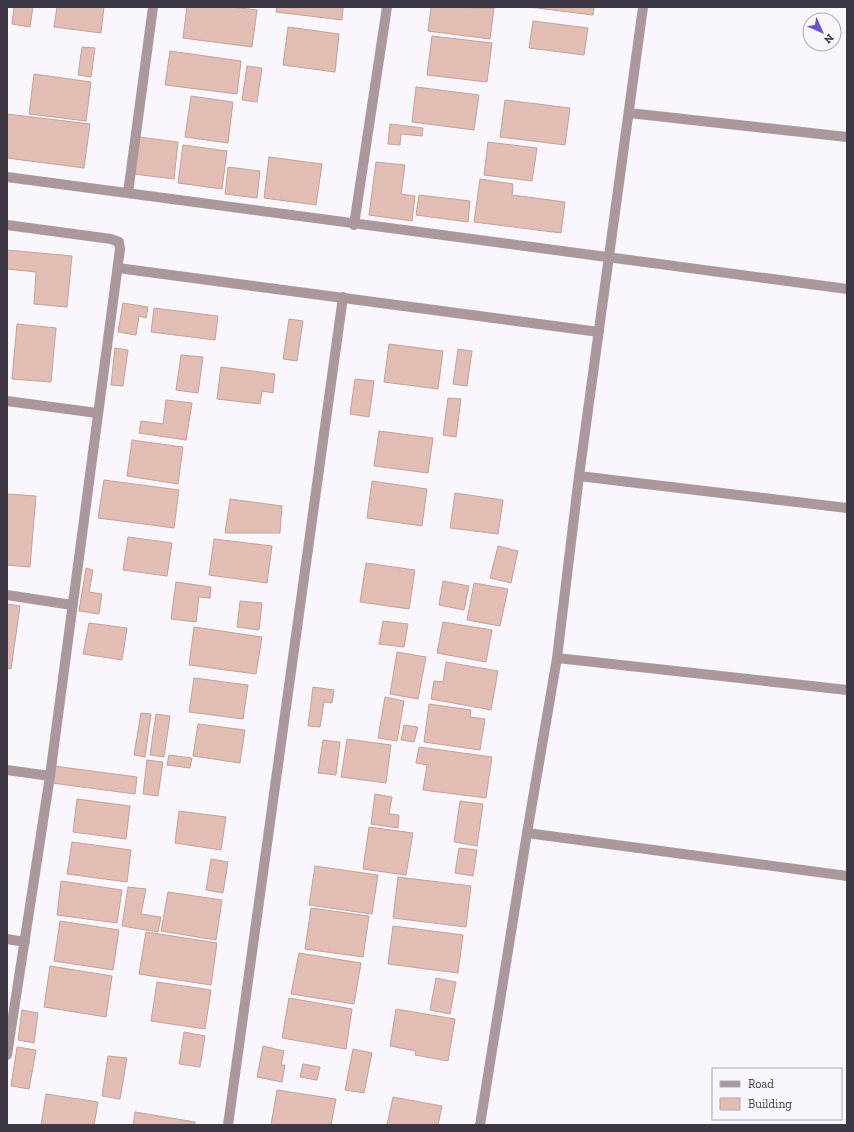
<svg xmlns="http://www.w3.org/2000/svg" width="854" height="1132" viewBox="0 0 854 1132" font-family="'Zilla Slab',serif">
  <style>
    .building { fill: #e1bdb4; stroke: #c5a299 }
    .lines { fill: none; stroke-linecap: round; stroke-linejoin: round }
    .minor { stroke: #ab989c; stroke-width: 10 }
  </style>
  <rect width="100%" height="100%" fill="#f9f6fd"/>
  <path class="building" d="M 14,7 L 33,7 L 30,27 L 12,24 Z
    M 57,7 L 104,7 L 101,33 L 54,27 Z
    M 187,7 L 231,7 L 257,10 L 252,47 L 183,38 Z
    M 277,7 L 343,7 L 342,20 L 276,12 Z
    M 431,7 L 494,8 L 490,39 L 428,31 Z
    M 529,7 L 594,7 L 593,15 Z
    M 533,21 L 588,28 L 584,55 L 529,48 Z
    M 288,27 L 339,34 L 335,72 L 283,65 Z
    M 432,36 L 492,43 L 487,82 L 427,75 Z
    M 82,47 L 95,48 L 91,77 L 78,75 Z
    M 170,51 L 241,61 L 237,94 L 165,85 Z
    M 247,66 L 262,68 L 257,102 L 242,100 Z
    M 34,74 L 91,82 L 86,121 L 29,114 Z
    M 416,87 L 479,95 L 474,130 L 412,122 Z
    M 191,96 L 233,102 L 228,143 L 185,137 Z
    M 505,100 L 570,108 L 565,145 L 500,137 Z
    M 7,114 L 90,124 L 84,168 L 7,158 Z
    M 390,124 L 423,128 L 422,136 L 401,134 L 400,145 L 388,144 Z
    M 139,137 L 178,142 L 174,179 L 134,174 Z
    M 488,142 L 537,148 L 532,181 L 484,175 Z
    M 183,145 L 227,151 L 222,189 L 178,183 Z
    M 269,157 L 322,164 L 316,205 L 264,198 Z
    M 376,162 L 405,165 L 401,194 L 415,196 L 412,221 L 369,215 Z
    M 228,167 L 260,171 L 257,198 L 225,194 Z
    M 480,179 L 513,184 L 512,195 L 565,202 L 561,233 L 474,222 Z
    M 419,195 L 470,201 L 468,222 L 416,215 Z
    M 7,250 L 72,256 L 67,307 L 34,304 L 36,272 L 7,269 Z
    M 123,303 L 148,307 L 146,318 L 139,316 L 136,335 L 118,332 Z
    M 154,308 L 218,316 L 215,340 L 151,332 Z
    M 289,319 L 303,321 L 297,361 L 283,359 Z
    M 17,324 L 56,328 L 51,382 L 12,379 Z
    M 389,344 L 443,351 L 438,389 L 384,382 Z
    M 115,348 L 128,350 L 123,386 L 111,385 Z
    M 458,349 L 472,351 L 467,386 L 453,384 Z
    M 181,355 L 203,357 L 198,393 L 176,390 Z
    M 221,367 L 275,374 L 273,393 L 262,391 L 260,404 L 217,399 Z
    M 355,379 L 374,381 L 369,417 L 350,414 Z
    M 448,398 L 461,399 L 456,437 L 443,435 Z
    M 166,400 L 192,403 L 186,440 L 139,433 L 141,421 L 163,424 Z
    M 379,431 L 433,438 L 428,473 L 374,466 Z
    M 132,440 L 183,447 L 178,484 L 127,476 Z
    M 104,480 L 179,490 L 174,528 L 98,518 Z
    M 372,481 L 427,489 L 422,526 L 367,518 Z
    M 455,493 L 503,500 L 498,534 L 450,528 Z
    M 7,494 L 36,496 L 30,567 L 7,565 Z
    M 230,499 L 282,506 L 280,533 L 225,533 Z
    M 128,537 L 172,543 L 167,576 L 123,570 Z
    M 214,539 L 272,546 L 267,583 L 209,575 Z
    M 498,546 L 518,551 L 511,583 L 490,578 Z
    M 366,563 L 415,570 L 409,609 L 360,602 Z
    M 86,568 L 93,570 L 89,592 L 102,594 L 99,614 L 79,611 Z
    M 443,581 L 469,586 L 464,610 L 439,605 Z
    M 176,582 L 211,587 L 210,598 L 199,597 L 196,622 L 171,619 Z
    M 474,583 L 508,589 L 500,626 L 467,620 Z
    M 240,601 L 262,603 L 259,630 L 237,627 Z
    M 7,604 L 20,606 L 11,669 L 7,668 Z
    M 383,621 L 408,624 L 404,647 L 379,644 Z
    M 443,622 L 492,630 L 486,662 L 437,653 Z
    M 89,623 L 127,628 L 122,660 L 83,654 Z
    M 194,627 L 262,637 L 256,674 L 189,665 Z
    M 397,652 L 426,657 L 418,699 L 390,694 Z
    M 446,662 L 498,671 L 491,710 L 431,699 L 434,681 L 443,682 Z
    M 194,678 L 248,685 L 243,719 L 189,712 Z
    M 313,687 L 334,690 L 332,703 L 324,702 L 320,727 L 308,726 Z
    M 385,697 L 404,701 L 397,741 L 378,738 Z
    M 429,704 L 471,710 L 470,717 L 485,719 L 480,750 L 424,742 Z
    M 141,713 L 151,714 L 145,757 L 134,755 Z
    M 156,714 L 170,716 L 164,757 L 150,755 Z
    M 198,724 L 245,730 L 240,763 L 193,756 Z
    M 404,725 L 418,727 L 414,742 L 401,740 Z
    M 347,739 L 391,745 L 386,783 L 341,777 Z
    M 323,740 L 340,742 L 336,775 L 318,773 Z
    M 419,747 L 492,757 L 486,798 L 423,790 L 427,765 L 416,763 Z
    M 169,755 L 192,758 L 190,768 L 167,765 Z
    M 147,760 L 163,762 L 158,796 L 143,794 Z
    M 54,766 L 137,777 L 135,794 L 52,783 Z
    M 375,794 L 392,797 L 389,814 L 399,815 L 398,828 L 371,824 Z
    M 77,799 L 130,806 L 126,839 L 73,832 Z
    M 460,801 L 483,804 L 477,846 L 454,842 Z
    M 179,811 L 226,817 L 221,850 L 175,843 Z
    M 369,827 L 413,833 L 406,875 L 363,869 Z
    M 72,842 L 131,850 L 127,882 L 67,874 Z
    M 459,848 L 477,850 L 473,876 L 455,873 Z
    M 211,859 L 228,862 L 223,893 L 206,890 Z
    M 315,866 L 378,875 L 372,914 L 309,905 Z
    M 398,877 L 471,886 L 466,927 L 393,918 Z
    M 61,881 L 122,890 L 117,923 L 57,915 Z
    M 128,887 L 146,889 L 141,914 L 161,917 L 158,932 L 122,926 Z
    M 168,892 L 222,900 L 216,940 L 161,931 Z
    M 311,908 L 369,916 L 363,957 L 305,949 Z
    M 60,921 L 119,930 L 113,970 L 54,961 Z
    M 393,926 L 463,935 L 458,973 L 388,964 Z
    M 146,932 L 217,943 L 211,985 L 139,974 Z
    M 299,953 L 361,963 L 354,1004 L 291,994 Z
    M 50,966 L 112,976 L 106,1017 L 44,1007 Z
    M 436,978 L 456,982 L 450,1014 L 430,1010 Z
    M 157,982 L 211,990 L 205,1029 L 151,1021 Z
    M 289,998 L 352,1009 L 346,1049 L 282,1038 Z
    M 396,1009 L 455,1019 L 448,1061 L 415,1055 L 416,1051 L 390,1046 Z
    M 22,1010 L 38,1013 L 34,1043 L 18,1040 Z
    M 184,1032 L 205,1036 L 200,1067 L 179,1064 Z
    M 263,1046 L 284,1051 L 281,1065 L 285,1065 L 282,1082 L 257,1077 Z
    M 17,1047 L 36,1050 L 29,1089 L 11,1086 Z
    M 353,1049 L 372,1053 L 364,1093 L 345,1090 Z
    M 108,1056 L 127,1058 L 120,1099 L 102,1096 Z
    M 303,1064 L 320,1067 L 317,1080 L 300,1077 Z
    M 277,1090 L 336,1099 L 331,1125 L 271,1125 Z
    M 46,1094 L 98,1102 L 94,1125 L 41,1125 Z
    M 393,1097 L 442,1106 L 438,1125 L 387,1125 Z
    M 135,1112 L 195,1122 L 195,1125 L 133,1125 Z"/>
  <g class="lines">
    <path class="minor" d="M 629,113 L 847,137
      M 7,177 L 847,289
      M 128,193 L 153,7
      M 7,225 L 111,239 L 119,242 L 120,249 L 50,776 L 7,1055
      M 354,225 L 387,7
      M 118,268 L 599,332
      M 7,401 L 97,413
      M 579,476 L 847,508
      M 7,595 L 72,605
      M 557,658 L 847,690
      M 7,770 L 50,776
      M 527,833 L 847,876
      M 7,939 L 25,942
      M 228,1125 L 343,297
      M 480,1125 L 527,833 L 557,658 L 579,476 L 643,7"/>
  </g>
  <rect width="854" height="1132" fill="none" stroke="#3c3743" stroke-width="16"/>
  <rect x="712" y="1068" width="130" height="52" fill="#f9f6fd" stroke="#adaab3"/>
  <rect x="720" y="1081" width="20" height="6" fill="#ab989c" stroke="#adaab3"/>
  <text x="748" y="1088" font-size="12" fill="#3c3743">Road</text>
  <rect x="720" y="1098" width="20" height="12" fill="#e1bdb4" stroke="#adaab3"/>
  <text x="748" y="1108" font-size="12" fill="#3c3743">Building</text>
  <g transform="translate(822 32) rotate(135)"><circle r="19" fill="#f9f6fd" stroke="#adaab3"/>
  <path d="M0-3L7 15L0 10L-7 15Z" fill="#6b51cb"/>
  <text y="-6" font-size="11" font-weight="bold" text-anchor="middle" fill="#3c3743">N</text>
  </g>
</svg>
